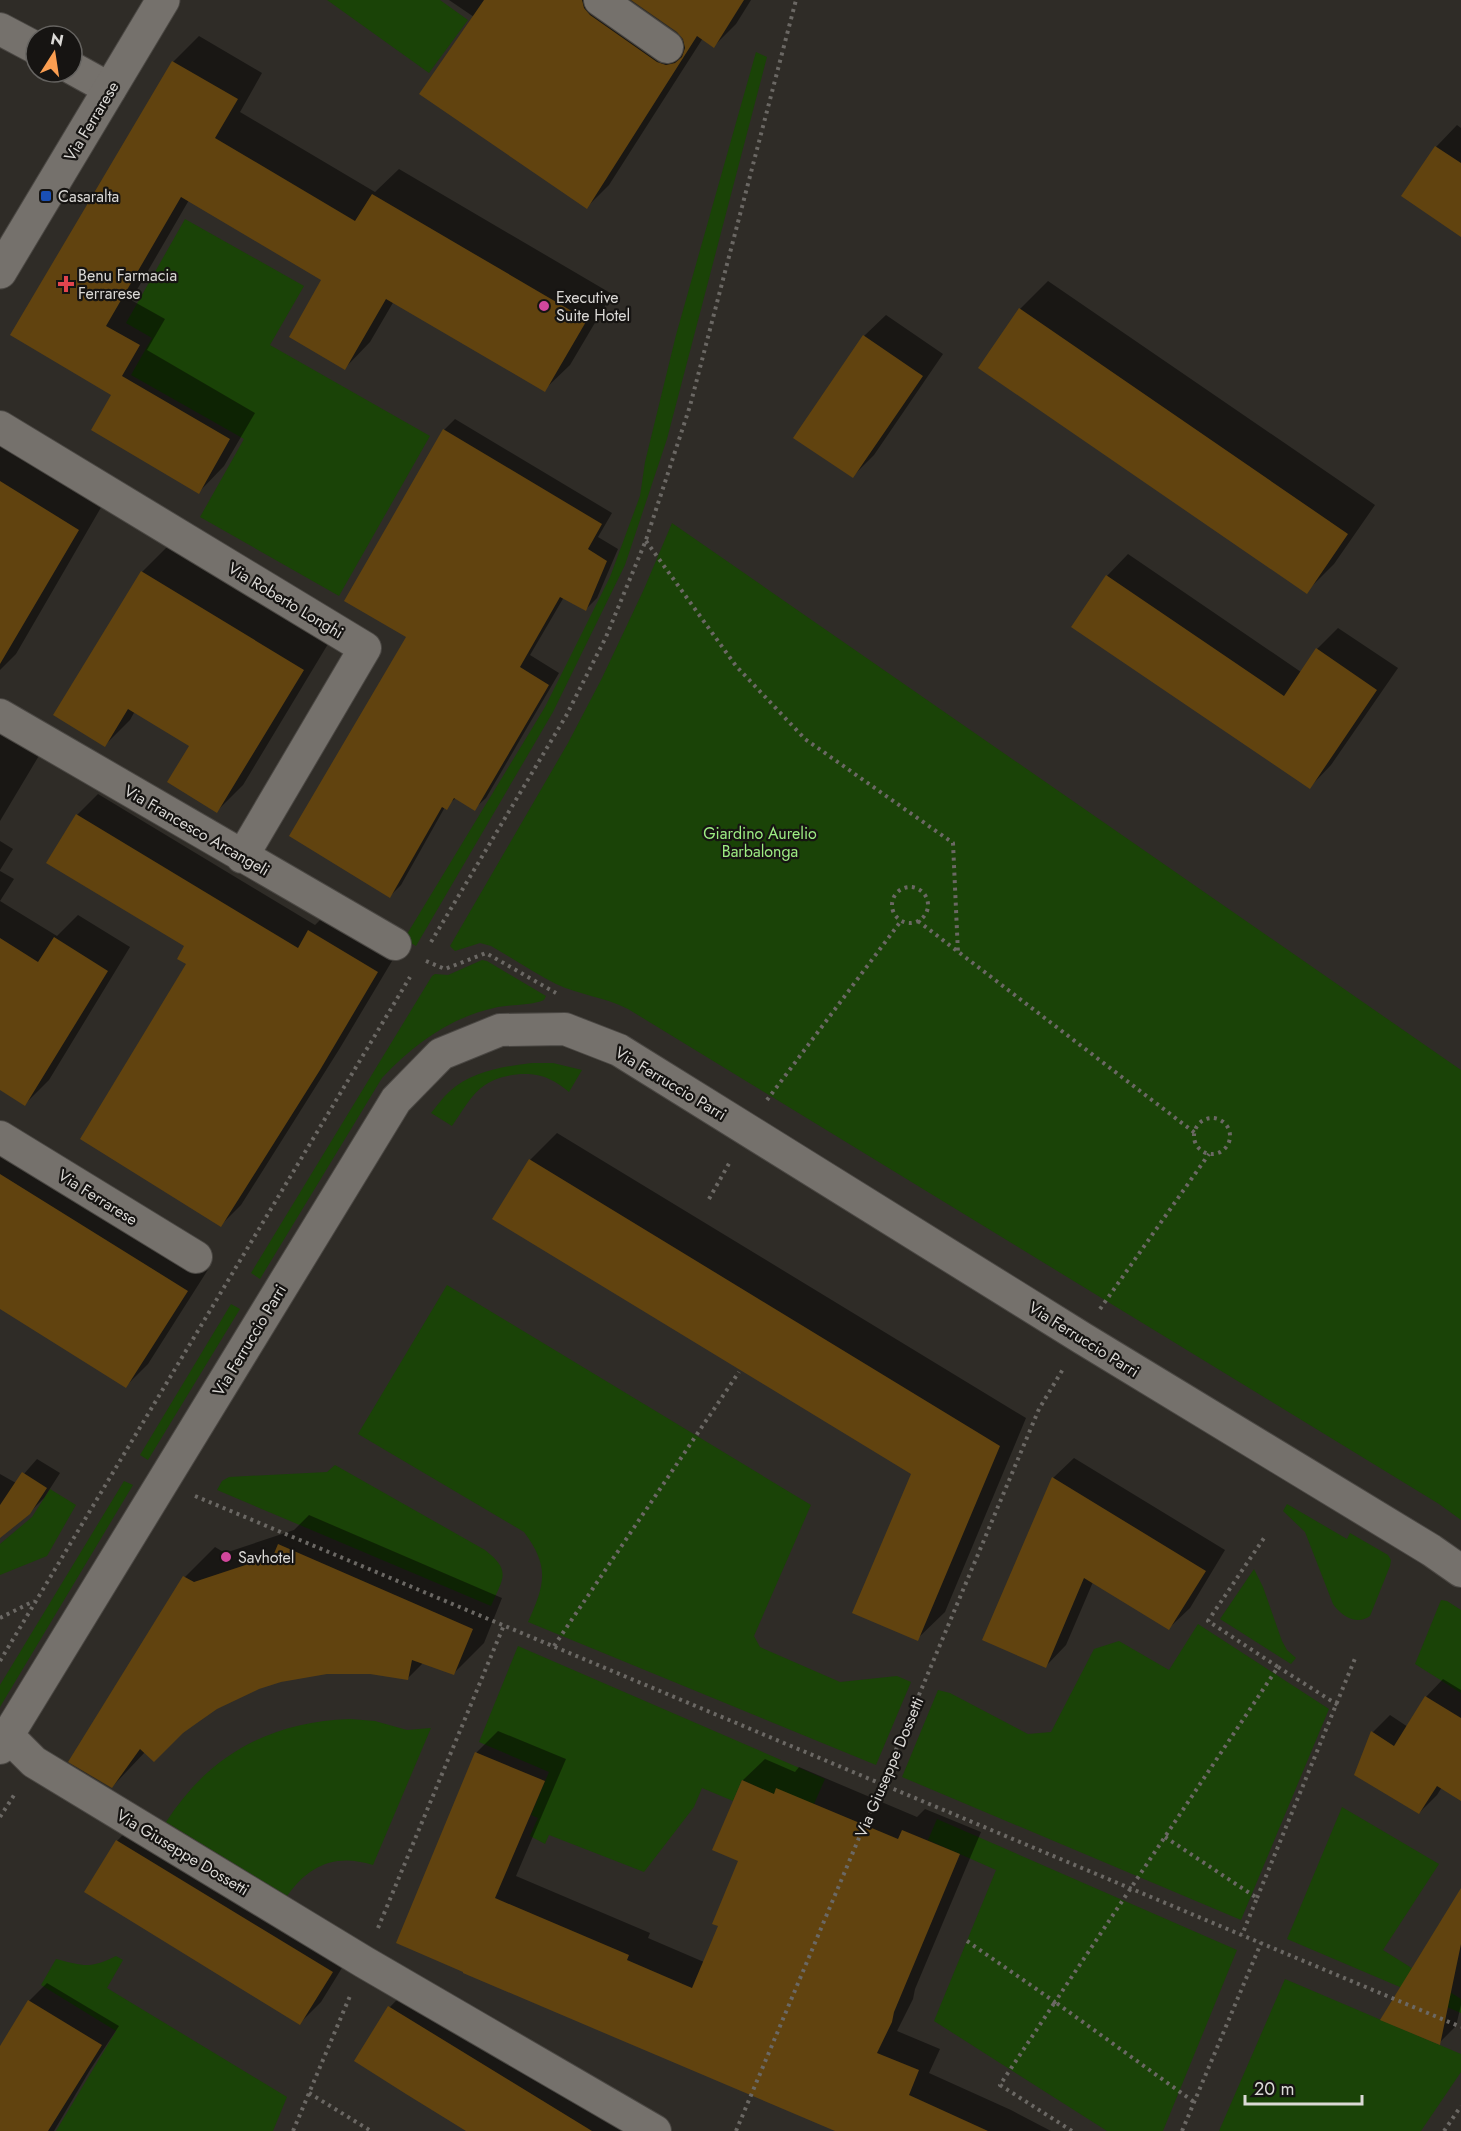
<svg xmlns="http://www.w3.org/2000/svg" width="1461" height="2131" viewBox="0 0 1461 2131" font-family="Jost,sans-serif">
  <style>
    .green { fill: #1a4307 }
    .shadow { fill: #0007 }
    .building { fill: #61430f }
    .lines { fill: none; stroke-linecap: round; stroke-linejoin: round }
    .street-casing { stroke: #4a4743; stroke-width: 34 }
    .secondary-casing { stroke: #4a4743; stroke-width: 35 }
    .path { stroke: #6b6864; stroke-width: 4; stroke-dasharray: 3 4.5; stroke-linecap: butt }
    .street { stroke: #75716c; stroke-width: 32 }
    .secondary { stroke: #75716c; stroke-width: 33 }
    .transit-dot { fill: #1a4fb4; stroke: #161412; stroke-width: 2 }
    .health-dot { fill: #e0444e; stroke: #161412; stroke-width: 2 }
    .hotel-dot { fill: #d1479c; stroke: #161412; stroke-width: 2 }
    .labels { text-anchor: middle; stroke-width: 4.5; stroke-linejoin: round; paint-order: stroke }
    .street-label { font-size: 16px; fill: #dbd9d6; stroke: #161412 }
    .poi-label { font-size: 16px; fill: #dbd9d6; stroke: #161412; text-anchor: start }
    .park-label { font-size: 16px; fill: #9dec83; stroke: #161412 }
  </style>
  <rect width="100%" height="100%" fill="#2f2c27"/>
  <path class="green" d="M 327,0 L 440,0 L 468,20 L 429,73 Z
    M 756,52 L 767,57 L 667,439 L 625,565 L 553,712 L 416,946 L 404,939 L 545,707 L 610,577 L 640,496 L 645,462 L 676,335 Z
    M 185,219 L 304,286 L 270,345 L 430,436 L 339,596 L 200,517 L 244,439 L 131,375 L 152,338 L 126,323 Z
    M 672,523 L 1461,1070 L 1461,1520 L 1439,1504 L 628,1009 C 605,997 579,995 556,984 C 534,973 512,958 491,946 L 480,943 L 455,951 L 450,946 L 568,743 L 602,678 L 644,589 Z
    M 482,960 L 487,961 L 546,996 L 544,1000 C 530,1006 510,1004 494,1008 C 449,1018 413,1045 382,1078 L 260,1279 L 251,1273 L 432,976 L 435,974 L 448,975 Z
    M 532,1063 L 553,1063 L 582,1070 L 569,1092 C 563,1087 556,1082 549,1079 C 532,1070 500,1074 485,1085 C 471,1094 462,1112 452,1126 L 431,1113 C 437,1106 443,1097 450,1091 C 471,1072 505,1066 532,1063 Z
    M 447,1285 L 811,1505 L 754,1636 L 760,1647 L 840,1682 L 897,1676 L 911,1682 L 876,1765 L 528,1622 C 545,1584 550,1567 524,1532 L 358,1434 Z
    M 231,1304 L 240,1309 L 148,1460 L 140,1455 Z
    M 335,1465 L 485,1550 C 512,1571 503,1578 491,1606 L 217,1490 L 222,1481 L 229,1477 L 327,1472 Z
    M 124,1481 L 133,1485 L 0,1707 L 0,1685 Z
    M 50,1489 L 76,1505 L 47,1556 L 0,1575 L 0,1544 L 32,1517 Z
    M 1287,1504 L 1347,1539 L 1350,1533 L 1388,1555 L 1391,1560 L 1390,1566 L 1370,1616 C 1357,1626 1341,1616 1333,1604 L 1305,1532 L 1283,1511 Z
    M 1254,1569 L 1263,1587 L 1282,1641 L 1287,1650 L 1296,1658 L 1291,1664 L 1220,1619 Z
    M 1441,1600 L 1447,1601 L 1461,1610 L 1461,1693 L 1415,1664 Z
    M 1198,1624 L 1329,1709 L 1241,1920 L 902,1777 L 938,1690 L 950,1693 L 1028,1734 L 1051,1732 L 1094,1649 L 1119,1641 L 1169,1670 Z
    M 518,1646 L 825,1779 L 814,1804 L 774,1794 L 742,1780 L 733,1801 L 702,1788 L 694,1807 L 644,1872 L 549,1835 L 545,1844 L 530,1836 L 538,1818 L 531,1815 L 549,1772 L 479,1742 Z
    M 350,1719 L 375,1721 L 407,1730 L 431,1728 L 373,1865 C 336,1853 309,1865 287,1896 L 166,1822 C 210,1754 270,1722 350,1719 Z
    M 1342,1807 L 1439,1864 L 1383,1950 L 1461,1999 L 1461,2013 L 1287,1939 Z
    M 937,1819 L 1237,1950 L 1163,2131 L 1107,2131 L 934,2021 L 996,1870 L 928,1840 Z
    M 116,1956 L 123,1960 L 107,1988 L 287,2097 L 273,2131 L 56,2131 L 116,2031 L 41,1985 L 56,1959 C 84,1966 90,1969 116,1956 Z
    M 1285,1979 L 1461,2054 L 1461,2072 L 1421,2131 L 1219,2131 Z"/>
  <path class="shadow" d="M 449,0 L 622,0 L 679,40 L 685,42 L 678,31 L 634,0 L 751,0 L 736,24 L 714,46 L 703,38 L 609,185 L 587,207 L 474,17 Z
    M 199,36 L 262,73 L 240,112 L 375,192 L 399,169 L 612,294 L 570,365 L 544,390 L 394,301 L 370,342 L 345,368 L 323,280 L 189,200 L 131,300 L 165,319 L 147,350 L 255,413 L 224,466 L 199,492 L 113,394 L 13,335 L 173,62 Z
    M 1457,125 L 1461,128 L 1461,235 L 1436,147 Z
    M 1048,281 L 1375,505 L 1334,564 L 1306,592 L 980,368 L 1020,309 Z
    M 886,315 L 943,354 L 874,455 L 853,476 L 864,336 Z
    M 455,419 L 612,513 L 598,537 L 618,549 L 597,598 L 585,610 L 564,597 L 530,655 L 559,673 L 486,798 L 474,809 L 456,798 L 445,807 L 401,885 L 390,896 L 408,636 L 444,430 Z
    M 0,441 L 103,504 L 16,654 L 0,670 Z
    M 168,546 L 328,644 L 243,785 L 217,811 L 191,745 L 135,711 L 130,720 L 105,745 L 142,572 Z
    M 1128,554 L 1301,672 L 1317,649 L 1338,628 L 1398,668 L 1331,765 L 1310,787 L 1107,576 Z
    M 0,731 L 40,754 L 0,821 Z
    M 98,794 L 315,925 L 330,910 L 398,951 L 340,1048 L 241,1205 L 221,1225 L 186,945 L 77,815 Z
    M 0,841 L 13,849 L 0,870 Z
    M 0,871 L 14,879 L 0,901 L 57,936 L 78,915 L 130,947 L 49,1080 L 25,1104 L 0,1088 Z
    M 557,1133 L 1026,1418 L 945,1612 L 917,1639 L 913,1473 L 530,1160 Z
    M 7,1143 L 209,1268 L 148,1364 L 126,1386 L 0,1307 L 0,1150 Z
    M 1074,1458 L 1225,1550 L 1190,1608 L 1169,1628 L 1093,1582 L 1066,1645 L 1046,1666 L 1053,1478 Z
    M 37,1459 L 60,1473 L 44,1498 L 29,1513 L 0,1536 L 0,1474 L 16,1483 Z
    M 309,1515 L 502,1598 L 484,1643 L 454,1673 L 423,1663 L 408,1678 L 351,1671 L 304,1675 L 258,1688 L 216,1708 L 145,1752 L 112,1787 L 70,1761 L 185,1577 L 215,1547 L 225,1553 L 294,1530 Z
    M 1443,1679 L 1461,1690 L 1461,1799 L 1442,1787 L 1437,1795 L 1419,1813 L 1356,1774 L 1373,1732 L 1390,1715 L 1408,1727 L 1426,1697 Z
    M 498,1731 L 566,1759 L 516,1876 L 650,1933 L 648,1938 L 704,1962 L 720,1925 L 740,1861 L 714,1849 L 743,1780 L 765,1759 L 795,1772 L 799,1767 L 917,1817 L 925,1809 L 981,1832 L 915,1989 L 913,1999 L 897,2031 L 940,2049 L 929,2073 L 1011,2110 L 1051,2131 L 837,2131 L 398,1942 L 477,1752 Z
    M 138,1819 L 353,1950 L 321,2002 L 300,2023 L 117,1841 Z
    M 1461,1890 L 1461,2005 L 1456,2026 L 1439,2043 Z
    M 47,1983 L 119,2026 L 90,2070 L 54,2131 L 0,2131 L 0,2049 L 29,2001 Z
    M 413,1983 L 653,2131 L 470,2131 L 356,2061 L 390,2007 Z"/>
  <path class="building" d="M 484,0 L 582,0 L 584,8 L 590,15 L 657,62 L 666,65 L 675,63 L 682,57 L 685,48 L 683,39 L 677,32 L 631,0 L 744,0 L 714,48 L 697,36 L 587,209 L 419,94 Z
    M 172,61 L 238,99 L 215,138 L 355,221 L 372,194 L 587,320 L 545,392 L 386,299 L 345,370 L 289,337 L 321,280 L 181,197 L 106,326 L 140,345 L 122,376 L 230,439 L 199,494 L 91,430 L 111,395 L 10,335 Z
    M 1435,146 L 1461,163 L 1461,237 L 1401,196 Z
    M 1019,308 L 1348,534 L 1307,594 L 978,368 Z
    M 863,335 L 923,376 L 853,478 L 793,438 Z
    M 443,429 L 602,524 L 588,549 L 607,561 L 586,611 L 560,597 L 520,667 L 549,685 L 475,811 L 454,798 L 447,810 L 442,807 L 390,898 L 289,836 L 406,637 L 344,601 Z
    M 0,481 L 79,530 L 0,664 Z
    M 141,571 L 304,670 L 217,813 L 167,782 L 189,746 L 128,709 L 105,747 L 53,715 Z
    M 1106,575 L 1284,696 L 1316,648 L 1377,690 L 1310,789 L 1071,627 Z
    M 76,814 L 298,948 L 308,930 L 378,972 L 320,1070 L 221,1227 L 80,1139 L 186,964 L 177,959 L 184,946 L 46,863 Z
    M 54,937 L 108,971 L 25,1106 L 0,1090 L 0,938 L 38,962 Z
    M 529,1159 L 1000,1446 L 918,1641 L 852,1613 L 911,1474 L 492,1219 Z
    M 0,1174 L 188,1291 L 126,1388 L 0,1309 Z
    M 22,1472 L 47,1488 L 30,1514 L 0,1538 L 0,1505 Z
    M 1052,1477 L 1206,1571 L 1169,1630 L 1084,1578 L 1046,1668 L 982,1640 Z
    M 278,1544 L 473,1629 L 454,1675 L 412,1660 L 408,1680 L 370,1674 L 327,1674 L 281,1682 L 259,1689 L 217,1709 L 197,1723 L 183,1733 L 154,1762 L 140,1749 L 112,1788 L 68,1762 L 183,1576 L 194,1582 L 273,1556 Z
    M 1425,1696 L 1461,1718 L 1461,1801 L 1437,1786 L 1419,1814 L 1354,1775 L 1371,1731 L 1394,1746 Z
    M 475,1752 L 545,1781 L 495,1898 L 629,1955 L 627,1960 L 692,1988 L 718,1926 L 712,1924 L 738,1861 L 712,1850 L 742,1780 L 774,1794 L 776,1788 L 898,1839 L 902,1830 L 960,1854 L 894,2012 L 892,2022 L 877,2053 L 919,2070 L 909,2095 L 988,2131 L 835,2131 L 463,1973 L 463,1972 L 396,1943 Z
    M 116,1840 L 333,1972 L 300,2025 L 84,1892 Z
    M 1461,1888 L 1461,1944 L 1440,2045 L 1380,2020 Z
    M 28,2000 L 102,2045 L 48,2131 L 0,2131 L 0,2046 Z
    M 388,2006 L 592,2131 L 466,2131 L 406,2094 L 354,2061 Z"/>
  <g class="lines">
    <g class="street-casing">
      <path id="street" d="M 600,0 L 667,47
        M 0,29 L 36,48
        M 72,68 L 110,89
        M 0,427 L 365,648 L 242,857
        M 0,715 L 395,944
        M 0,1137 L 196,1257
        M 7,1735 L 34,1762 L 364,1962 L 655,2131
        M 0,1748 L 396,1100 L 441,1054 L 500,1030 L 565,1029 L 619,1050 L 1082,1338 L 1431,1550 L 1461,1571"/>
    </g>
    <g class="secondary-casing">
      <path id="secondary" d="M 0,272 L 163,0"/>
    </g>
    <path class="path" d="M 646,541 L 736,666 L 805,739 L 953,843 L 958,953
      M892 905a18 18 0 1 1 36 0a18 18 0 1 1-36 0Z
      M 918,921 L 1195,1133
      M 431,942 L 566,716 L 606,637 L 646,540 L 690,406 L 796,0
      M 426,961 L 445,969 L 486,953 L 556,993
      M 767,1100 L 901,921
      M1194 1136a18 18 0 1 1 36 0a18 18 0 1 1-36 0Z
      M 709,1199 L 731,1160
      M 1100,1309 L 1209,1154
      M 195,1496 L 1461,2027
      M 0,1618 L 34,1601
      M 554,1646 L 739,1372
      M 0,1661 L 410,977
      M 1278,1667 L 1338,1705
      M 0,1817 L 16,1792
      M 1165,1837 L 1257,1898 L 1242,1935
      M 1257,1898 L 1356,1656
      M 378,1928 L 504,1625
      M 967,1941 L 1055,2002 L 1278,1667 L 1208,1621 L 1266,1535
      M 309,2093 L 371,2131
      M 293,2131 L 350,1996
      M 736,2131 L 1039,1409 L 1063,1369
      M 1072,2131 L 1000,2085 L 1055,2002 L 1194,2102
      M 1182,2131 L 1261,1943
      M 1444,2131 L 1461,2106"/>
    <use href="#street" class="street"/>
    <use href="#secondary" class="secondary"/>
  </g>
  <rect class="transit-dot" x="40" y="190" width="12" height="12" rx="3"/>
  <path class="health-dot" d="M63 275h6v6h6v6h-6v6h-6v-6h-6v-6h6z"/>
  <g class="hotel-dot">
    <circle cx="544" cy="306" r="6"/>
    <circle cx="226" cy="1557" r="6"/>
  </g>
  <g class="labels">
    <g class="street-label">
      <text transform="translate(91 121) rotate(-59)" y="6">Via Ferrarese</text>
      <text transform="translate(286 600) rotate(31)" y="6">Via Roberto Longhi</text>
      <text transform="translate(197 830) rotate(30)" y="6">Via Francesco Arcangeli</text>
      <text transform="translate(671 1083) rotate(31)" y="6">Via Ferruccio Parri</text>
      <text transform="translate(98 1197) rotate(32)" y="6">Via Ferrarese</text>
      <text transform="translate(1084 1339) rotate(32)" y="6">Via Ferruccio Parri</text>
      <text transform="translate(249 1340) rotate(-59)" y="6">Via Ferruccio Parri</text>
      <text transform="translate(889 1767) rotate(-67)" y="6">Via Giuseppe Dossetti</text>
      <text transform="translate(183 1852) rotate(31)" y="6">Via Giuseppe Dossetti</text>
    </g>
    <g class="poi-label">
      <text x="58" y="202">Casaralta</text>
      <text x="78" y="281">Benu Farmacia<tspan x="78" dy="18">Ferrarese</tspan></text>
      <text x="556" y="303">Executive<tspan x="556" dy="18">Suite Hotel</tspan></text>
      <text x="238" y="1563">Savhotel</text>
    </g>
    <g class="park-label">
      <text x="760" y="839">Giardino Aurelio<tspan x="760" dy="18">Barbalonga</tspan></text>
    </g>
  </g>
  <g transform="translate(54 54) rotate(12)"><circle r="28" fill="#161412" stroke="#656360" stroke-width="1.5"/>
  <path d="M0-4.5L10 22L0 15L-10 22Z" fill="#fb9e51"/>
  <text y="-9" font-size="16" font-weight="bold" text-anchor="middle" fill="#dbd9d6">N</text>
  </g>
  <path d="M1245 2095v9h117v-9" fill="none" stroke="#dbd9d6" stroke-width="3"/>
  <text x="1254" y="2095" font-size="18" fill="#dbd9d6" stroke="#161412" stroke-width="4.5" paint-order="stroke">20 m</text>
</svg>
